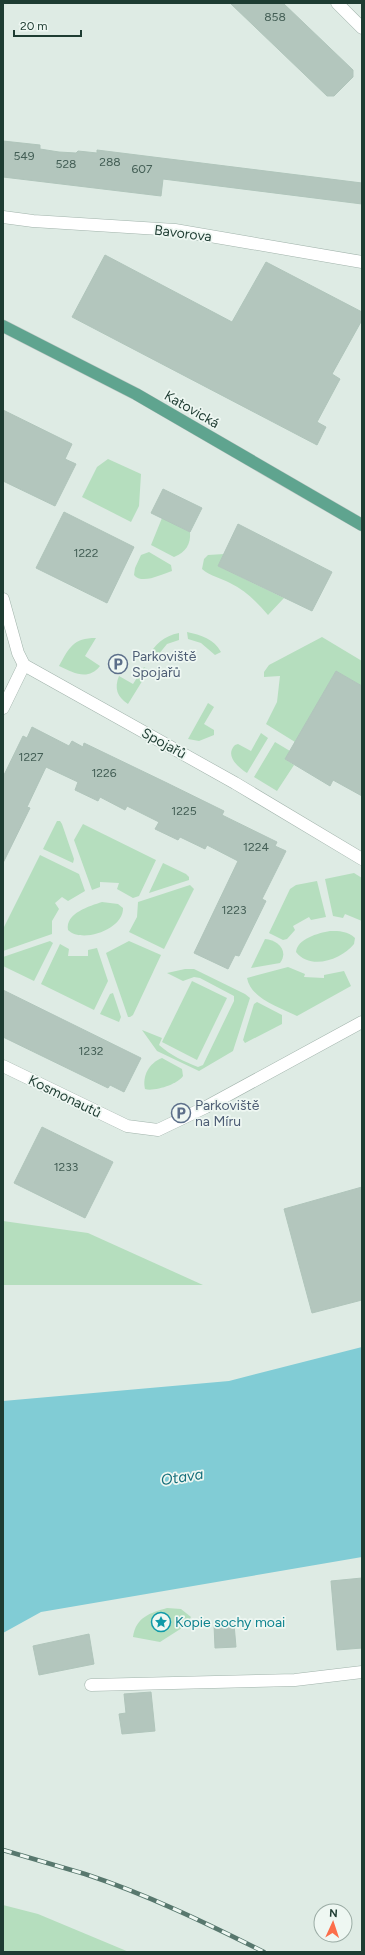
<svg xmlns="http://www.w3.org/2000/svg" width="365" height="1955" viewBox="0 0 365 1955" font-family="Figtree,sans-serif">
  <rect width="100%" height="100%" fill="#deebe4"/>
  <g fill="#b5debe">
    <polygon points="108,459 141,474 139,506 131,522 82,497 97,467"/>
    <path d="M162,518l28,14c1,12 -4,20 -16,25l-23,-12z"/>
    <path d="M149,552l22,13 1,6c-10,3 -30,14 -38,4l1,-7 6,-13z"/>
    <path d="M224,554l-6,12 66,32 -16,17c-11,-13 -22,-24 -38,-32 -9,-5 -20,-7 -28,-14l2,-10 4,-4z"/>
    <path d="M187,632c14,3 27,7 34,20l-6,3 -14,-12 -13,-4z"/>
    <path d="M179,633v7l-12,4 -13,16 -6,-3c7,-13 16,-21 31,-24z"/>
    <polygon points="322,637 362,661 362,686 336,671 295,742 266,724 277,702 280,676 264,677 264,672 269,665"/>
    <path d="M96,638l-11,18 15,10c-12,15 -26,7 -41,0 10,-18 14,-28 37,-28z"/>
    <path d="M144,667l5,3 -21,34c-11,-7 -14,-16 -9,-28l14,8z"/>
    <polygon points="208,703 214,707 204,724 214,730 214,735 199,741 188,739"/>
    <path d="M261,733l7,5 -21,35c-8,-5 -23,-17 -12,-28l3,-1 13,7z"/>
    <polygon points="275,742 290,751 285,759 294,765 277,791 254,777"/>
    <polygon points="57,821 60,821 62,824 74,859 73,863 43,849"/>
    <polygon points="83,824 156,860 139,896 133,898 117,889 119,883 100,882 100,887 92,890 74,840"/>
    <polygon points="40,855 79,874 85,891 68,901 62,897 55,903 59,909 52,921 52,934 3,951 3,929"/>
    <polygon points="163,863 186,874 189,877 189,880 149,893"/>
    <polygon points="354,873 362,878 362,921 345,914 343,918 333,916 325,879"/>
    <polygon points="317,881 326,917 311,920 309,917 293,926 295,930 287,939 283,940 269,933 290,889 296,885"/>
    <polygon points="190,885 194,889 164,949 129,932 137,917 138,902"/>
    <path d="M102,902l16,2 5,4c1,21 -41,36 -55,22 -3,-17 22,-24 34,-28z"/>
    <path d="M330,931c9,0 18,0 25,7l-1,6c-12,15 -43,27 -58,8 1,-13 22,-19 34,-21z"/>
    <path d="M265,939c13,1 24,12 15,24l-29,5z"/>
    <polygon points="50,941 53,943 34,981 3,966 3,957"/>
    <polygon points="129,941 161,955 133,1015 130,1017 128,1017 106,953"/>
    <polygon points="60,944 69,949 68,956 88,956 88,950 97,948 108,981 94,1010 41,984"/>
    <path d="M288,967l17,7 -1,3 20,1v-3l20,-4 7,15 -54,30c-18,-9 -46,-17 -50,-38z"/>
    <path d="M185,969h9l51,25 5,4 -17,53 -34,20 -42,-20 -15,-21 20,8 -3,7c11,10 26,17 39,22l5,-2 31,-64v-5l-34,-18 -6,-1 -11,4 -16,-8z"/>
    <polygon points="192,981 227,998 197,1060 162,1042"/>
    <polygon points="113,993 121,1017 119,1022 100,1014 110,994"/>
    <polygon points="257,1002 282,1015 282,1024 245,1043 243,1040 254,1004"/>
    <path d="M162,1058l20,11 1,7c-5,8 -29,16 -38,13 -3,-13 4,-26 17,-31z"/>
    <polygon points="3,1221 88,1233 203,1285 3,1285"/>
    <path d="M167,1608l14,1 10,8 -6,9 -25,16 -27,-5c3,-20 17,-24 34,-29z"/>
    <polygon points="3,1905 38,1914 129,1952 3,1952"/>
  </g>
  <polygon fill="#81ccd5" points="362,1347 362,1557 41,1612 3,1633 3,1401 229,1381"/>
  <g fill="#b3c6bd" stroke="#b0c5bb">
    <polygon points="230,3 283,3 353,70 353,77 334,96 327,96"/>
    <polygon points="3,141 40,145 40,149 59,152 76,153 78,151 97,153 97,150 362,183 362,204 163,179 161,196 3,177"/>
    <polygon points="105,255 232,322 266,262 362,312 362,320 332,374 340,379 317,422 326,427 317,445 72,317"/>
    <polygon points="3,410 72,444 65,459 76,464 55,506 3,481"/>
    <polygon points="163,489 202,508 190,532 151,513"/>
    <polygon points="64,512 134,547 107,603 36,568"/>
    <polygon points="238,524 332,572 312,611 218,566"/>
    <polygon points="336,671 362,686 362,796 333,780 330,786 285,759"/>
    <polygon points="32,727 69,746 72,741 83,747 84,743 165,782 224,811 222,815 277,842 275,846 286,851 262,899 266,901 239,956 235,955 228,969 194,953 238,861 207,845 205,849 180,837 178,840 155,829 159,822 127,806 125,810 100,797 98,801 75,790 78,782 46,767 27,807 30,808 3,863 3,777 23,736 27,738"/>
    <polygon points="3,990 141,1058 124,1092 110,1085 108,1088 3,1037"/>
    <polygon points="42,1127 113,1162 85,1218 14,1183"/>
    <polygon points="362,1187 362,1300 312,1313 284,1209"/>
    <polygon points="362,1578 362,1648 337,1650 331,1581"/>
    <polygon points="234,1624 236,1647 215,1648 214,1625"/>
    <polygon points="89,1634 94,1664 39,1675 33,1646"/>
    <polygon points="151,1692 155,1731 122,1734 119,1714 126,1713 124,1694"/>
  </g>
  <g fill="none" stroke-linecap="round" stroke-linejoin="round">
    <g stroke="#a1b3ab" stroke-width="13">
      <g id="minor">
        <polyline points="337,3 362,28"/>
        <polyline points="3,217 33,221 175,230 362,262"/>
        <polyline points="3,599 18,653 24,665 235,783 362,859"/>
        <polyline points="3,708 24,665"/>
        <polyline points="3,1066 127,1126 158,1130 206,1107 362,1022"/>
        <polyline points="91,1685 295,1680 362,1672"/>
      </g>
    </g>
    <g stroke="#c0c8c6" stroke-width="13">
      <polyline id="major" points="3,326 136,394 362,525"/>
    </g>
    <use href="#minor" stroke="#fff" stroke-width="12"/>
    <use href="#major" stroke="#5fa48f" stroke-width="12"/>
    <g stroke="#58786e" stroke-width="4.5">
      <path id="rail" d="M3,1850c27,8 55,16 82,24 61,20 121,49 179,78"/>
    </g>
    <use href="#rail" stroke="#eef7f2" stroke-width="3" stroke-dasharray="9" stroke-linecap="butt"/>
  </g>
  <defs>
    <g id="parking-ring" transform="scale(1)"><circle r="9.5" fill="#eef7f2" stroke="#5c6f8a" stroke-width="1.5"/><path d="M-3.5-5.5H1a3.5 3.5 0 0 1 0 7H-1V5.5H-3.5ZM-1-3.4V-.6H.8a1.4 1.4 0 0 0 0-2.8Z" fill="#5c6f8a"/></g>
    <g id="sight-ring" transform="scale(1)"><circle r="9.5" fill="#eef7f2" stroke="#0f9aa8" stroke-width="1.5"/><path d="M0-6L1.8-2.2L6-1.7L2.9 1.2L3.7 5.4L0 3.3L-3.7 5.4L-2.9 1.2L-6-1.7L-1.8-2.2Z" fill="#0f9aa8"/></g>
  </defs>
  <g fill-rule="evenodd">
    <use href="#parking-ring" x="118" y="664"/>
    <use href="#parking-ring" x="181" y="1113"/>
    <use href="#sight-ring" x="161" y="1622"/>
  </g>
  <g text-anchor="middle" stroke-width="3.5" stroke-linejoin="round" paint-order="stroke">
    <g font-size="12" fill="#435e55">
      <text x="275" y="21">858</text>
      <text x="24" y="160">549</text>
      <text x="110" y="166">288</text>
      <text x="66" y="168">528</text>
      <text x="142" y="173">607</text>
      <text x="86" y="557">1222</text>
      <text x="31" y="761">1227</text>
      <text x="104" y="777">1226</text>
      <text x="184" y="815">1225</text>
      <text x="256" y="851">1224</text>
      <text x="234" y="914">1223</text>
      <text x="91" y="1055">1232</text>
      <text x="66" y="1171">1233</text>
    </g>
    <g font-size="14" fill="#1e3c32" stroke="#eef7f2">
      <text transform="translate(183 233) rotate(7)" y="5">Bavorova</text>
      <text transform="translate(192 409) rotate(30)" y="5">Katovická</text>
      <text transform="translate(164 743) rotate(29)" y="5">Spojařů</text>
      <text transform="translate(65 1096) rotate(26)" y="5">Kosmonautů</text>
    </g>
    <g font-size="14" fill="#4e5e75" stroke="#eef7f2" text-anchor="start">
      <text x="132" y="661">Parkoviště<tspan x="132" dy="16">Spojařů</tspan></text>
      <text x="195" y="1110">Parkoviště<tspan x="195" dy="16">na Míru</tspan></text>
    </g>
    <g font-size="14" fill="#0d838f" stroke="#eef7f2" text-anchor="start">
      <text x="175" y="1627">Kopie sochy moai</text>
    </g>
    <g font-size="15" font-style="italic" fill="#156f7b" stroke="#eef7f2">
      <text transform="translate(182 1477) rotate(-9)" y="5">Otava</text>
    </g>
  </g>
  <rect width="365" height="1955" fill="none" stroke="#1e3c32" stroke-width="8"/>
  <g transform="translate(333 1923) rotate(3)"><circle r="19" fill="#eef7f2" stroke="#9baca5"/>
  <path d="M0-3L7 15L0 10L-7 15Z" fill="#fc6e4a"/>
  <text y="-6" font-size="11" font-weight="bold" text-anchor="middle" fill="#1e3c32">N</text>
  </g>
  <path d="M14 30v6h67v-6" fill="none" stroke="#1e3c32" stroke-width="2"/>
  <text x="20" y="30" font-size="12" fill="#1e3c32" stroke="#eef7f2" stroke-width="3" paint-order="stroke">20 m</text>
</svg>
